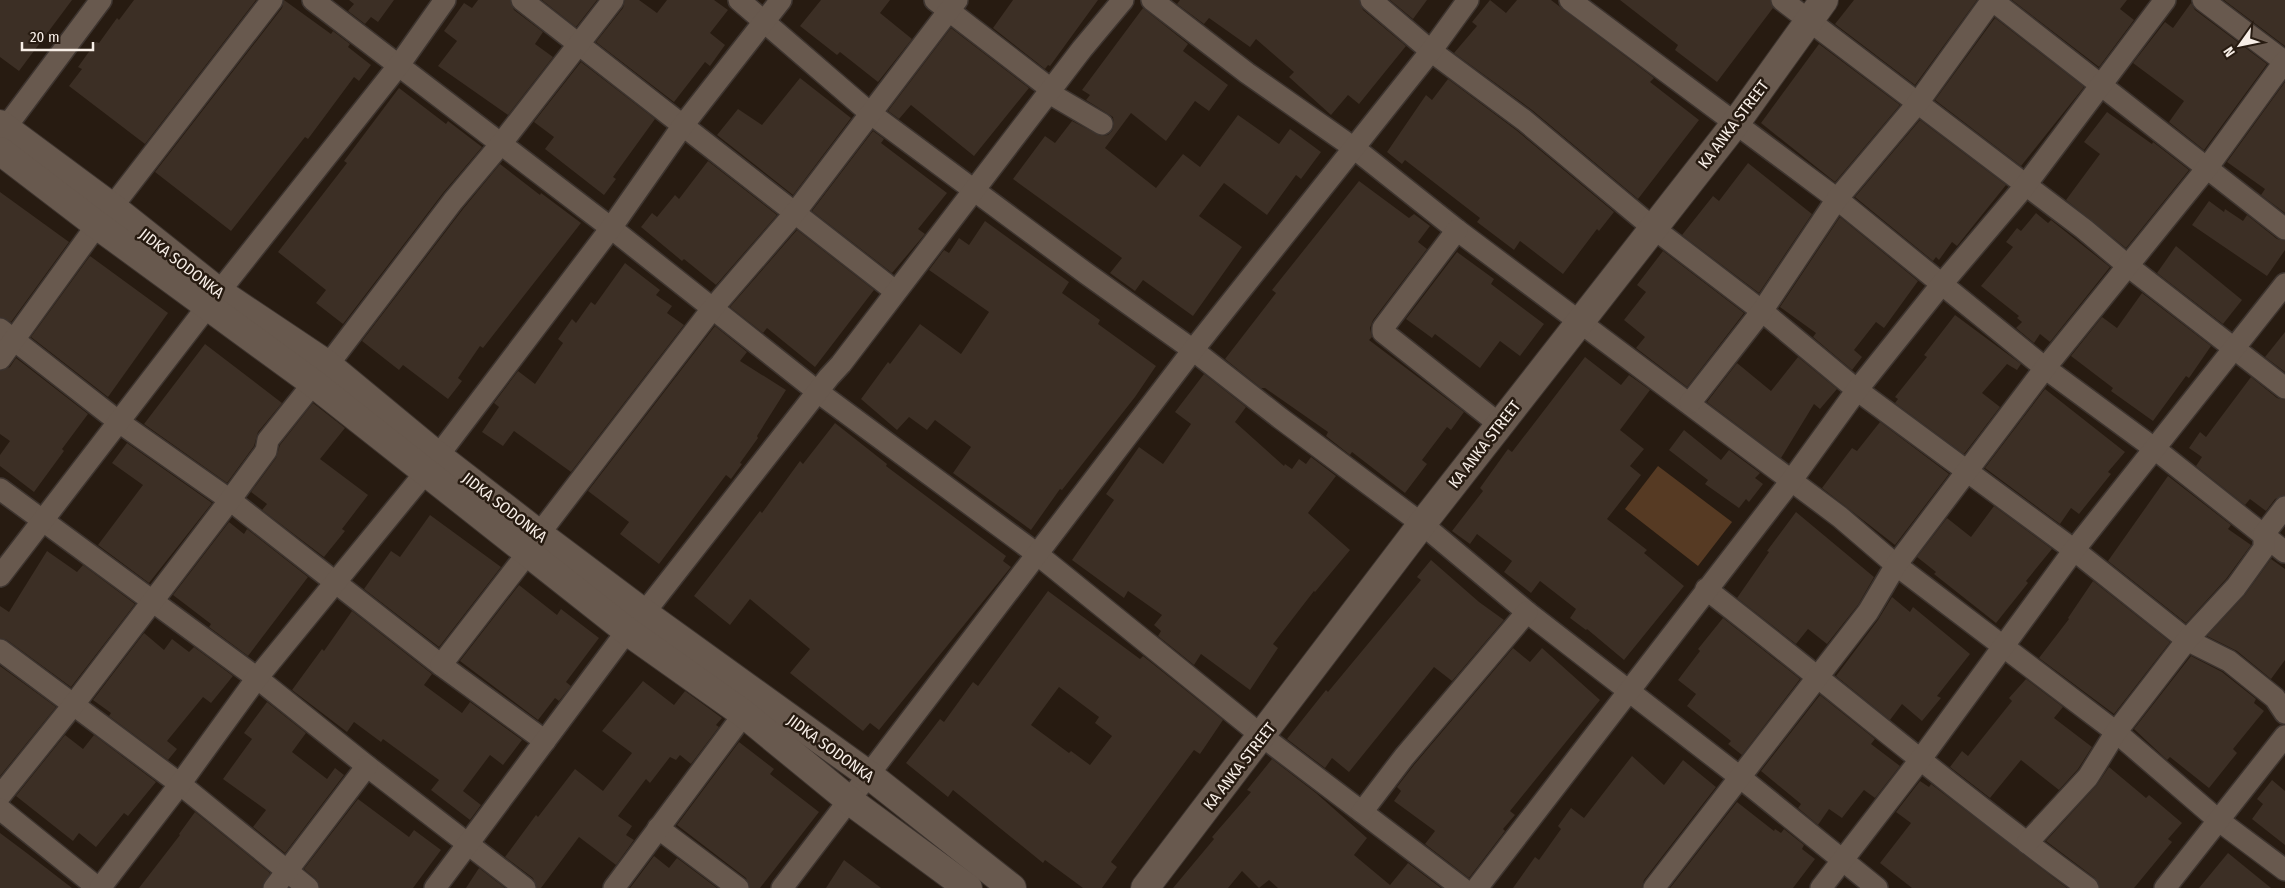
<svg xmlns="http://www.w3.org/2000/svg" width="2285" height="888" viewBox="0 0 2285 888" font-family="'Fira Sans Condensed',sans-serif">
  <rect width="100%" height="100%" fill="#271b11"/>
  <polygon fill="#563a23" points="1658,466 1732,522 1698,566 1625,509"/>
  <g fill="#3c2f25" fill-rule="evenodd">
    <polygon points="0,0 72,0 19,71 0,57"/>
    <polygon points="134,0 256,0 145,144 69,86 82,69 78,67 96,42 99,43 117,18 119,20"/>
    <polygon points="284,0 331,34 333,31 350,44 348,47 371,65 359,81 354,77 308,139 305,137 231,231 155,172 282,8"/>
    <polygon points="349,0 394,0 378,22 371,17 365,24 348,11 354,4"/>
    <polygon points="478,0 510,0 514,10 543,32 535,44 553,57 508,115 438,66 457,41 444,31 464,3 472,8"/>
    <polygon points="542,0 597,0 576,27"/>
    <polygon points="625,0 639,0 657,13 667,0 714,0 728,10 710,33 725,45 710,66 705,62 674,102 596,42 623,8"/>
    <polygon points="821,0 890,0 880,13 912,39 878,82 840,52 837,55 800,26"/>
    <polygon points="1013,0 1098,0 1050,66 1048,65 1045,69 993,28"/>
    <polygon points="1180,0 1359,0 1363,10 1406,46 1359,104 1348,95 1331,115 1289,77 1294,72 1256,39 1250,47 1209,18 1204,24 1177,4"/>
    <polygon points="1390,0 1427,0 1413,19"/>
    <polygon points="1490,0 1506,13 1517,0 1551,0 1654,78 1650,82 1699,120 1638,199 1532,110 1454,53 1477,26 1472,22"/>
    <polygon points="1620,0 1770,0 1773,8 1717,82 1675,50 1678,45"/>
    <polygon points="1854,0 1977,0 1915,85 1835,24"/>
    <polygon points="2012,0 2127,0 2120,9 2134,20 2099,67"/>
    <polygon points="2224,0 2285,0 2285,46"/>
    <polygon points="2191,3 2195,10 2267,64 2204,150 2169,122 2184,101 2133,63 2165,22 2173,28"/>
    <polygon points="1143,8 1188,44 1183,51 1228,85 1209,111 1195,101 1166,141 1131,113 1105,148 1156,188 1183,154 1200,167 1238,115 1279,144 1290,129 1321,152 1301,179 1296,175 1267,215 1224,183 1199,216 1242,247 1193,316 1143,280 1135,291 1110,273 1122,258 1013,179 1045,136 1055,143 1072,121 1101,136 1108,135 1112,131 1114,125 1113,117 1086,100 1090,95 1082,90"/>
    <polygon points="1995,18 2084,87 2021,166 1935,100"/>
    <polygon points="951,28 1029,88 974,156 911,105 899,119 888,111"/>
    <polygon points="1819,44 1900,105 1835,182 1761,123"/>
    <polygon points="581,62 655,119 613,177 616,179 604,195 545,149 554,137 534,122"/>
    <polygon points="800,78 851,118 793,195 717,135 738,109 762,125"/>
    <polygon points="1448,79 1516,130 1614,212 1599,231 1597,229 1563,274 1520,241 1514,250 1477,222 1480,218 1405,160 1402,164 1387,152 1426,95 1432,100"/>
    <polygon points="2285,82 2285,213 2261,195 2265,189 2227,162"/>
    <polygon points="399,88 446,124 448,121 482,147 443,193 343,324 316,303 326,290 278,252 347,163 344,161"/>
    <polygon points="2107,112 2152,144 2153,142 2189,170 2126,248 2066,200 2100,154 2084,142"/>
    <polygon points="1920,120 2006,185 1957,246 1952,242 1939,260 1936,257 1933,261 1855,197"/>
    <polygon points="873,131 884,139 881,143 947,193 918,229 925,234 892,273 812,211"/>
    <polygon points="708,161 777,215 716,285 684,259 682,261 641,227 652,213 657,217 675,195 679,199"/>
    <polygon points="1748,163 1812,214 1759,293 1682,235 1713,196 1719,201"/>
    <polygon points="500,164 540,195 541,193 581,223 483,348 480,346 458,378 462,381 448,399 403,365 399,370 362,341 463,209"/>
    <polygon points="1359,181 1409,218 1414,214 1430,226 1418,242 1427,249 1373,320 1370,328 1372,337 1369,340 1464,412 1451,430 1447,427 1422,460 1427,464 1405,493 1352,452 1350,455 1326,436 1328,432 1265,388 1261,388 1225,359 1276,293 1272,290"/>
    <polygon points="0,192 69,242 11,322 0,317"/>
    <polygon points="2209,201 2224,212 2225,209 2243,221 2247,215 2277,239 2285,241 2285,250 2267,276 2192,225"/>
    <polygon points="2036,213 2048,223 2051,220 2110,267 2050,342 2040,334 2034,343 2016,328 2022,322 2017,318 2019,316 1981,286 2013,247 2006,242 2017,228 2021,231"/>
    <polygon points="1840,217 1918,281 1884,328 1876,322 1854,350 1862,357 1852,370 1813,337 1816,333 1780,307"/>
    <polygon points="985,221 1069,282 1062,293 1100,320 1098,324 1156,366 1135,397 1062,490 1060,489 1031,530 953,473 971,447 935,420 927,430 909,417 897,430 861,399 888,362 890,364 920,324 961,354 989,312 929,270 944,250 949,253 959,238 969,245"/>
    <polygon points="797,230 874,290 815,367 767,328 763,333 730,307"/>
    <polygon points="2176,246 2242,300 2223,324 2157,273"/>
    <polygon points="1663,251 1744,313 1687,387 1636,348 1645,337 1624,320 1646,292 1637,285"/>
    <polygon points="1457,252 1494,279 1491,284 1544,324 1520,356 1500,341 1480,368 1435,334 1432,338 1406,319"/>
    <polygon points="90,256 168,313 108,397 31,337"/>
    <polygon points="625,263 660,290 656,295 672,306 667,313 684,325 571,472 514,431 503,446 482,432 499,407 494,403 518,371 535,384 563,343 558,339 572,319 576,323 591,302 595,305"/>
    <polygon points="2142,293 2211,346 2189,378 2186,376 2153,421 2111,391 2113,388 2071,356 2102,317 2117,328"/>
    <polygon points="1955,315 2021,364 2017,370 2007,364 1982,393 2000,407 1964,454 1895,403 1898,399 1895,397 1927,357 1924,355"/>
    <polygon points="715,326 747,352 740,361 786,390 757,436 758,438 740,463 742,464 731,479 726,475 659,564 620,534 629,522 588,491"/>
    <polygon points="2285,332 2285,372 2265,357"/>
    <polygon points="205,344 282,403 258,432 254,446 227,483 144,424"/>
    <polygon points="1585,357 1621,385 1629,375 1650,390 1620,430 1644,449 1630,466 1641,475 1607,519 1647,550 1644,553 1684,586 1624,660 1587,629 1586,630 1570,618 1576,609 1540,581 1531,593 1504,572 1512,561 1477,534 1470,544 1452,531 1483,491 1480,488 1508,449 1512,452"/>
    <polygon points="1798,357 1837,389 1820,409 1814,404 1781,458 1707,402 1737,363 1771,391"/>
    <polygon points="16,358 88,414 62,449 64,451 34,492 0,466 0,455 10,441 0,434 0,371 10,367"/>
    <polygon points="1204,374 1246,407 1235,422 1284,466 1285,464 1292,469 1299,459 1306,464 1311,457 1336,476 1308,513 1350,550 1315,592 1314,591 1273,644 1278,648 1250,690 1201,654 1194,665 1158,636 1161,631 1154,625 1162,615 1128,591 1124,598 1072,560 1114,500 1106,494 1139,447 1163,464 1191,424 1175,412"/>
    <polygon points="2251,377 2277,398 2285,400 2285,495 2275,499 2266,511 2250,499 2245,505 2196,466 2202,457 2189,448 2200,432 2206,437"/>
    <polygon points="2045,389 2125,452 2108,472 2111,474 2079,514 2071,508 2060,524 1985,468"/>
    <polygon points="313,403 345,428 320,459 368,495 342,529 345,531 324,557 262,510 267,504 251,492 276,458 280,445"/>
    <polygon points="1880,422 1949,474 1895,545 1822,488 1852,448 1857,451"/>
    <polygon points="835,423 887,464 886,466 1006,556 1003,561 1011,567 879,730 870,723 863,731 790,673 810,649 750,599 730,625 694,596 760,511 762,513 800,461 803,464"/>
    <polygon points="1684,430 1721,460 1729,450 1760,473 1755,478 1763,484 1749,502 1746,499 1739,508 1705,484 1708,480 1669,450"/>
    <polygon points="127,443 212,503 149,583 98,545 143,485 112,463"/>
    <polygon points="2168,476 2231,525 2228,529 2251,545 2226,579 2186,623 2108,561"/>
    <polygon points="1994,506 2052,549 2026,581 2028,583 1996,623 1934,574 1936,572 1917,557 1947,518 1971,537"/>
    <polygon points="1796,512 1874,577 1858,605 1827,644 1808,629 1796,644 1737,598 1769,552 1767,551"/>
    <polygon points="430,515 501,567 439,647 364,589 391,551 400,557"/>
    <polygon points="229,522 244,534 247,529 308,577 248,656 209,627 211,624 173,595"/>
    <polygon points="47,551 77,572 83,565 135,604 71,687 7,640 0,638 0,606 9,612"/>
    <polygon points="2271,559 2285,569 2285,660 2271,679 2237,651 2207,636 2245,595"/>
    <polygon points="1431,560 1479,602 1504,620 1452,681 1434,667 1349,772 1332,758 1325,768 1287,739 1326,690 1328,692 1421,580 1417,577"/>
    <polygon points="2093,581 2170,642 2114,714 2039,658 2069,619 2068,618"/>
    <polygon points="519,585 557,615 561,609 599,638 566,682 571,686 559,701 555,698 538,720 460,661"/>
    <path d="M1048,591l92,68 3,-3 80,64 -23,34 -6,-4 -83,112 6,5 -15,21h-19l-38,-28 -2,3 -90,-73 -5,7 -42,-34 34,-44 4,3 29,-40 5,4zM1059,687l40,30 -4,6 17,13 -22,29 -19,-14 -2,2 -38,-28z"/>
    <polygon points="1892,597 1910,612 1913,607 1970,654 1937,696 1941,698 1922,721 1902,704 1890,720 1836,676 1878,620"/>
    <polygon points="352,611 432,674 424,685 462,713 470,702 522,740 503,765 490,755 463,791 481,805 470,820 431,790 439,780 383,739 381,742 354,722 347,732 292,690 322,649 324,651"/>
    <polygon points="1723,618 1800,679 1742,755 1728,744 1731,741 1687,706 1696,694 1678,680 1700,651 1698,649"/>
    <polygon points="144,633 164,650 172,639 189,652 194,647 233,676 211,703 203,697 167,741 177,749 168,760 109,716 111,713 93,700"/>
    <polygon points="1513,648 1530,662 1542,648 1600,700 1510,811 1515,815 1503,829 1505,831 1469,878 1425,844 1435,831 1394,801 1401,791 1397,787 1414,765"/>
    <polygon points="2191,656 2222,672 2256,699 2254,703 2264,711 2233,749 2237,753 2209,788 2170,757 2167,760 2134,729"/>
    <polygon points="0,666 56,707 0,776"/>
    <polygon points="2026,679 2063,707 2054,718 2092,747 2078,769 2059,790 2021,760 1990,798 1950,767 1962,751 1968,756 2012,701 2009,698"/>
    <polygon points="643,681 674,705 685,691 722,718 716,725 719,727 691,764 680,755 676,760 670,757 650,783 646,779 618,816 632,826 626,835 634,840 616,865 579,837 541,888 537,888 533,878 505,857 536,815 538,817 575,769 603,791 632,753 602,731"/>
    <polygon points="1820,695 1875,739 1871,744 1900,766 1875,798 1864,790 1842,818 1829,809 1818,825 1798,808 1801,804 1761,771"/>
    <polygon points="267,702 306,733 292,752 327,779 335,768 344,775 285,853 253,827 266,810 223,779 252,739 244,733"/>
    <polygon points="65,735 83,749 94,735 156,782 128,816 124,813 96,847 79,833 73,841 16,796"/>
    <polygon points="739,742 774,769 770,774 819,812 760,888 750,888 746,878 677,825"/>
    <polygon points="1632,756 1664,785 1683,760 1716,787 1644,880 1642,888 1513,888 1535,857 1539,860 1561,829 1558,826 1571,808 1584,818"/>
    <polygon points="1272,759 1316,793 1367,838 1354,855 1390,885 1408,863 1441,888 1278,888 1269,880 1259,888 1242,871 1228,888 1173,888 1214,839 1212,837 1251,792 1247,790"/>
    <polygon points="2109,767 2146,798 2149,795 2182,823 2168,839 2172,842 2134,888 2100,888 2095,878 2046,841 2097,785"/>
    <polygon points="2272,780 2285,791 2285,845 2252,819 2263,804 2257,799"/>
    <polygon points="1920,781 1929,787 1931,784 2067,888 1912,888 1880,863 1911,823 1896,812"/>
    <polygon points="358,799 409,837 414,830 441,850 413,888 320,888 316,879 304,869"/>
    <polygon points="1737,802 1774,831 1775,829 1781,833 1784,829 1804,845 1802,849 1815,859 1793,888 1670,888"/>
    <polygon points="195,812 270,873 262,888 139,888 180,835 179,834"/>
    <polygon points="0,833 28,854 72,888 0,888"/>
    <polygon points="2228,853 2271,888 2199,888"/>
    <polygon points="654,856 669,868 677,858 717,888 630,888"/>
    <polygon points="844,860 881,888 826,888"/>
    <polygon points="479,868 505,888 466,888"/>
  </g>
  <g fill="none" stroke-linecap="round" stroke-linejoin="round">
    <g stroke="#3d342f" stroke-width="24">
      <g id="minor">
        <polyline points="313,0 611,228 818,392 1037,554 1262,736 1462,888"/>
        <polyline points="522,0 895,291"/>
        <polyline points="739,0 870,113 1087,274 1193,350 1280,418 1422,524 1527,612 1741,778 1877,888"/>
        <polyline points="935,0 1052,90 1056,97 1102,124"/>
        <polyline points="1152,0 1247,73 1354,148 1457,230 1840,517 1896,565 2116,732 2218,820 2285,870"/>
        <polyline points="1371,0 1431,51 1524,120 1652,227 1762,311 1857,390 2074,550 2187,640 2229,661 2275,698 2285,713"/>
        <polyline points="1570,0 1837,199 2045,368 2155,449 2285,552"/>
        <polyline points="1782,0 2084,229 2128,266 2285,388"/>
        <polyline points="2203,0 2285,62"/>
        <polyline points="0,135 101,0"/>
        <polyline points="112,207 272,0"/>
        <polyline points="1457,230 1383,328 1383,332 1499,424"/>
        <polyline points="0,329 119,422 230,500 441,665 545,741"/>
        <polyline points="0,359 97,225"/>
        <polyline points="1690,403 1762,311 1837,199 1917,104 1992,0 2285,229"/>
        <polyline points="0,489 257,678 367,766 525,888"/>
        <polyline points="539,534 712,309 794,214 957,0"/>
        <polyline points="0,576 207,307 399,65 445,0"/>
        <path d="M1706,589c128,99 251,204 382,299"/>
        <polyline points="0,650 180,784 308,888"/>
        <polyline points="441,665 527,554"/>
        <polyline points="0,796 74,704 230,500 266,451 268,440 328,365 453,201 500,145 613,0"/>
        <polyline points="0,809 98,888"/>
        <polyline points="1362,812 1404,757 1527,612"/>
        <polyline points="658,828 738,888"/>
        <polyline points="2027,843 2088,777 2116,732 2187,640 2236,587 2264,548 2264,534 2285,507"/>
        <polyline points="100,888 180,784 257,678 425,473 611,228 684,124 781,0"/>
        <polyline points="274,888 367,766"/>
        <polyline points="435,888 627,631 644,613 829,377 841,364 1082,49 1123,0"/>
        <polyline points="614,888 744,714"/>
        <polyline points="782,888 1193,350 1431,51 1468,0"/>
        <polyline points="1477,888 1791,481 1857,390 1941,285 2025,186 2165,0"/>
        <polyline points="1654,888 1868,612 1896,565 2045,368 2207,168 2285,61"/>
        <polyline points="1821,888 1920,760 2074,550 2285,284"/>
        <polyline points="2165,888 2285,736"/>
      </g>
    </g>
    <g stroke="#3d342f" stroke-width="30">
      <polyline id="tertiary" points="1145,888 1422,524 1735,124 1824,0"/>
    </g>
    <g stroke="#3d342f" stroke-width="30">
      <g id="secondary">
        <polyline points="0,124 112,207 219,292 328,365 438,456 539,534 644,613 869,775 1012,888"/>
        <polyline points="0,151 97,225 313,383 627,631 744,714 850,801 968,888"/>
      </g>
    </g>
    <use href="#minor" stroke="#68594e" stroke-width="21"/>
    <use href="#tertiary" stroke="#68594e" stroke-width="28"/>
    <use href="#secondary" stroke="#68594e" stroke-width="28"/>
  </g>
  <g text-anchor="middle" stroke-width="5" stroke-linejoin="round" paint-order="stroke">
    <g font-size="16" fill="#f7eee7" stroke="#271b11">
      <text transform="translate(1733 124) rotate(-53)" y="6">KA ANKA STREET</text>
      <text transform="translate(182 263) rotate(38)" y="6">JIDKA SODONKA</text>
      <text transform="translate(1484 444) rotate(-52)" y="6">KA ANKA STREET</text>
      <text transform="translate(505 507) rotate(38)" y="6">JIDKA SODONKA</text>
      <text transform="translate(831 748) rotate(36)" y="6">JIDKA SODONKA</text>
      <text transform="translate(1239 766) rotate(-52)" y="6">KA ANKA STREET</text>
    </g>
  </g>
  <g transform="translate(2240 45) rotate(237)" stroke="#271b11" stroke-width="4" paint-order="stroke">
  <path d="M0-4L9 19L0 12L-9 19Z" fill="#f7eee7"/>
  <text y="-8" font-size="14" font-weight="bold" text-anchor="middle" fill="#f7eee7">N</text>
  </g>
  <path d="M22 42v8h71v-8" fill="none" stroke="#f7eee7" stroke-width="2.5"/>
  <text x="30" y="42" font-size="15" fill="#f7eee7" stroke="#271b11" stroke-width="4" paint-order="stroke">20 m</text>
</svg>
